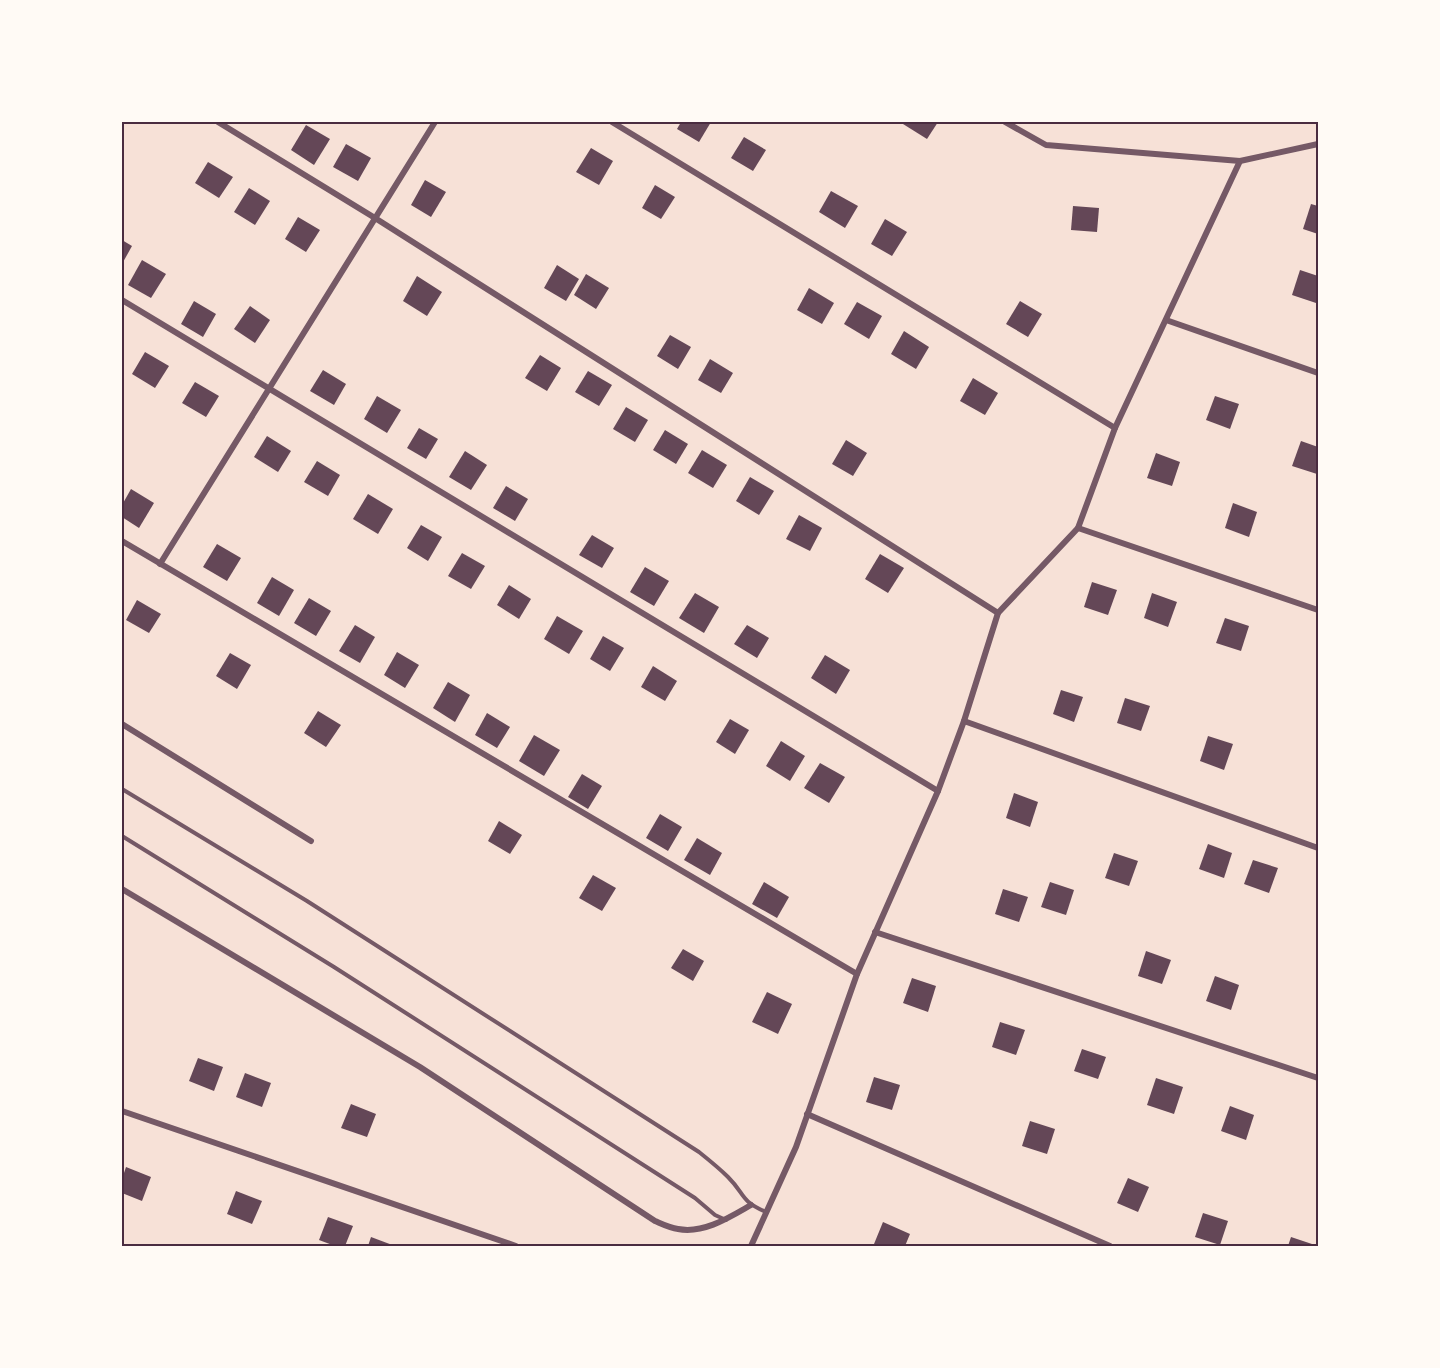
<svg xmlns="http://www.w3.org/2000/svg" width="1440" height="1368" viewBox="0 0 1440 1368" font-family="Arial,sans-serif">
  <rect width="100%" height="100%" fill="#f7e1d7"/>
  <g fill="#644757">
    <polygon points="681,122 711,122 699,142 677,129"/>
    <polygon points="905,122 938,122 927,139 903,124"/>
    <polygon points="306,125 330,139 314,165 291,150"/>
    <polygon points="744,137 766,150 753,171 731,158"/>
    <polygon points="346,144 371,158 358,181 333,167"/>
    <polygon points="591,148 613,161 599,185 576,172"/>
    <polygon points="208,162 233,177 219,198 195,183"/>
    <polygon points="425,180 446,192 431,217 411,205"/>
    <polygon points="655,185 675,197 661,219 642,208"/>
    <polygon points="249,188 270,201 255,225 234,212"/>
    <polygon points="831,191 858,206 845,228 819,212"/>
    <polygon points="1311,204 1318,206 1318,234 1303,229"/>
    <polygon points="1073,206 1099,208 1097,232 1071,230"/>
    <polygon points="298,217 320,230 306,252 285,239"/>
    <polygon points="885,219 907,232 892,256 871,244"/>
    <polygon points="122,240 132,246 122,264"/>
    <polygon points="142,260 166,274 151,298 128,285"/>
    <polygon points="557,265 579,279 566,301 544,288"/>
    <polygon points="1300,270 1318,276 1318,297 1316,303 1292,295"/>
    <polygon points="586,274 609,288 596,309 574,295"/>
    <polygon points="417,276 442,292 427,316 403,301"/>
    <polygon points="809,288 834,303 822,324 797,310"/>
    <polygon points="194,301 216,314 203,337 181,324"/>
    <polygon points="1020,301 1042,314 1028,337 1006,324"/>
    <polygon points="857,302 882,316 869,339 844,324"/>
    <polygon points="250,306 270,320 255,343 234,329"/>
    <polygon points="904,331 929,347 916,369 891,354"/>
    <polygon points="670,335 691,347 678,369 657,356"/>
    <polygon points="145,352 169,366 155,388 132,374"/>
    <polygon points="540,355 561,368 547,391 525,378"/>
    <polygon points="710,359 733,373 721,393 698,380"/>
    <polygon points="323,370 346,384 334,405 310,391"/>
    <polygon points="588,371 612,385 599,406 575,392"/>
    <polygon points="973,378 998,393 985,415 960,401"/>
    <polygon points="195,382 219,396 206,417 182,403"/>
    <polygon points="377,396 401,410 387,433 364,419"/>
    <polygon points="1215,396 1239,404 1230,429 1206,420"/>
    <polygon points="626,407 648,420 635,442 613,429"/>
    <polygon points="419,428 438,439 426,459 407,448"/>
    <polygon points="665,430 688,444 676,464 653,450"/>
    <polygon points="267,436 291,451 278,472 254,457"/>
    <polygon points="846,440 867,453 853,476 832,464"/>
    <polygon points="1301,441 1318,447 1317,474 1292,466"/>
    <polygon points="702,450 727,465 713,488 688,473"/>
    <polygon points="465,451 487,465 471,490 449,477"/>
    <polygon points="1156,453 1180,462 1172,486 1147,478"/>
    <polygon points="317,461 340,475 328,496 304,482"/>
    <polygon points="750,477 774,491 759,515 736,501"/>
    <polygon points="506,486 528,499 515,521 493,508"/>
    <polygon points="131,489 154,503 139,528 122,517 122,505"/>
    <polygon points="368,494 393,509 378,534 353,519"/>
    <polygon points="1233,503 1257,512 1249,537 1225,528"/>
    <polygon points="799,515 822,528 810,551 786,539"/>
    <polygon points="421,525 442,537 428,561 407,548"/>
    <polygon points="592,535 614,548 602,568 579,555"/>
    <polygon points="217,544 241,558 227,581 203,567"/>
    <polygon points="462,553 485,566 471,589 448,576"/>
    <polygon points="880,554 904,568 888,593 865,579"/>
    <polygon points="645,567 669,581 654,606 630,592"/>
    <polygon points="272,577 294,590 279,616 257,603"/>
    <polygon points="1092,582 1117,590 1108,615 1084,607"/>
    <polygon points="509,585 531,599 519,619 497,605"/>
    <polygon points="695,593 719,607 704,633 679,618"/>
    <polygon points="1152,593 1177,602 1168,627 1144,618"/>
    <polygon points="309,598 331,611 316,636 294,623"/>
    <polygon points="137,600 161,614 149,633 126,620"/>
    <polygon points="557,616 583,631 569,654 544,639"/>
    <polygon points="1225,618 1249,626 1241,651 1216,643"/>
    <polygon points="355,625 375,637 360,663 339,651"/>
    <polygon points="747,625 769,638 757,658 734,644"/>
    <polygon points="603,636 624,648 610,671 590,659"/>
    <polygon points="397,652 419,665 405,688 384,675"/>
    <polygon points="230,653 251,665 237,689 216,676"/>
    <polygon points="825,655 850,670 836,694 811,678"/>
    <polygon points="653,666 677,681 665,701 641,687"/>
    <polygon points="448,682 470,695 455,722 433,708"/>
    <polygon points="1061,690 1083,697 1074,722 1053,714"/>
    <polygon points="1125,698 1150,706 1141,731 1117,723"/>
    <polygon points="318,711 341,725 326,747 304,733"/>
    <polygon points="487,713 510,727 497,748 475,735"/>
    <polygon points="730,719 749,730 735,754 716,742"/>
    <polygon points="534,735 560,750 544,776 519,761"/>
    <polygon points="1208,736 1233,744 1224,770 1200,761"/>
    <polygon points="781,741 805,756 790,781 766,766"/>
    <polygon points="820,763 845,777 829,803 804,788"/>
    <polygon points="582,774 602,786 588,809 568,797"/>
    <polygon points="1014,793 1038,802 1030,827 1006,818"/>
    <polygon points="660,814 682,827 668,851 646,838"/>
    <polygon points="499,821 522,835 510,854 488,841"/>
    <polygon points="697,838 722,853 710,875 684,860"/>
    <polygon points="1208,844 1232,853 1224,878 1199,869"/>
    <polygon points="1114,853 1138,861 1129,886 1105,878"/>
    <polygon points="1253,860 1278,868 1269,893 1244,884"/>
    <polygon points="593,875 616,888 602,911 579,898"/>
    <polygon points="764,882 789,897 777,918 752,904"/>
    <polygon points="1050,882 1074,890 1066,915 1041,907"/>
    <polygon points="1003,889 1028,897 1019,922 995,914"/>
    <polygon points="683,949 704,961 693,981 671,968"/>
    <polygon points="1146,951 1171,960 1162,984 1138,976"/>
    <polygon points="1215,976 1239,985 1231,1010 1206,1001"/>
    <polygon points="912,978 936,986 928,1012 903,1003"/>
    <polygon points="767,992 792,1004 778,1034 752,1022"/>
    <polygon points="1000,1022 1025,1030 1016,1055 992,1047"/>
    <polygon points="1082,1049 1106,1057 1098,1079 1074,1071"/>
    <polygon points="198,1058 223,1067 214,1091 189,1081"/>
    <polygon points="245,1073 271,1083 262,1107 236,1097"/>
    <polygon points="874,1077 900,1085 892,1110 866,1102"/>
    <polygon points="1156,1078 1183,1087 1174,1114 1147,1105"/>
    <polygon points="351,1104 376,1114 367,1137 341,1128"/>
    <polygon points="1230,1106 1254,1115 1246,1140 1221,1131"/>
    <polygon points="1030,1121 1055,1129 1047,1154 1022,1146"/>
    <polygon points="126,1167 151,1177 142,1201 122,1193 122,1179"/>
    <polygon points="1128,1178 1149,1187 1138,1212 1117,1203"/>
    <polygon points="236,1191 262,1201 252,1224 227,1214"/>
    <polygon points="1203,1213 1228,1221 1220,1245 1195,1237"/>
    <polygon points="328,1217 353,1226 345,1246 335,1246 319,1240"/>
    <polygon points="883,1222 910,1234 905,1246 880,1246 874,1244"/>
    <polygon points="371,1237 395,1246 368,1246"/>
    <polygon points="1291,1237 1318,1246 1288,1246"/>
  </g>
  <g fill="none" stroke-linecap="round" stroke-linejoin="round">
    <g stroke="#755966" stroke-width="4">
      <path d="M122,789l185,112 392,251c10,8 20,16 29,25 18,18 11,23 38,35"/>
      <polyline points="122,836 334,967 695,1198 715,1215 726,1220"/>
    </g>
    <g stroke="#755966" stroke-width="6">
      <polyline points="218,122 375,218 998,613"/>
      <polyline points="612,122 1115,428"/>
      <polyline points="1005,122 1046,145 1240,161"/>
      <polyline points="122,300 938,791"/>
      <polyline points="1166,320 1318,373"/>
      <polyline points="1078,528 1318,610"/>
      <polyline points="122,541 857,974"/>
      <polyline points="160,564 435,122"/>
      <polyline points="964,721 1318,848"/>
      <polyline points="122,724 311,841"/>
      <path d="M122,889l298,178 235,154c7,3 15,7 23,8 26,5 52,-12 73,-24"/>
      <polyline points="875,932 1318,1078"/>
      <polyline points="122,1111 516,1246"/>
      <polyline points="807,1114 1110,1246"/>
      <polyline points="751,1246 796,1147 857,974 938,791 964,721 998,613 1078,528 1115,428 1240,161 1318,144"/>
    </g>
  </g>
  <rect width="1440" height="1368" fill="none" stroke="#fffaf5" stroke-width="246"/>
  <rect x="123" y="123" width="1194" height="1122" fill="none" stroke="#4a2c40" stroke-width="2"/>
</svg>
